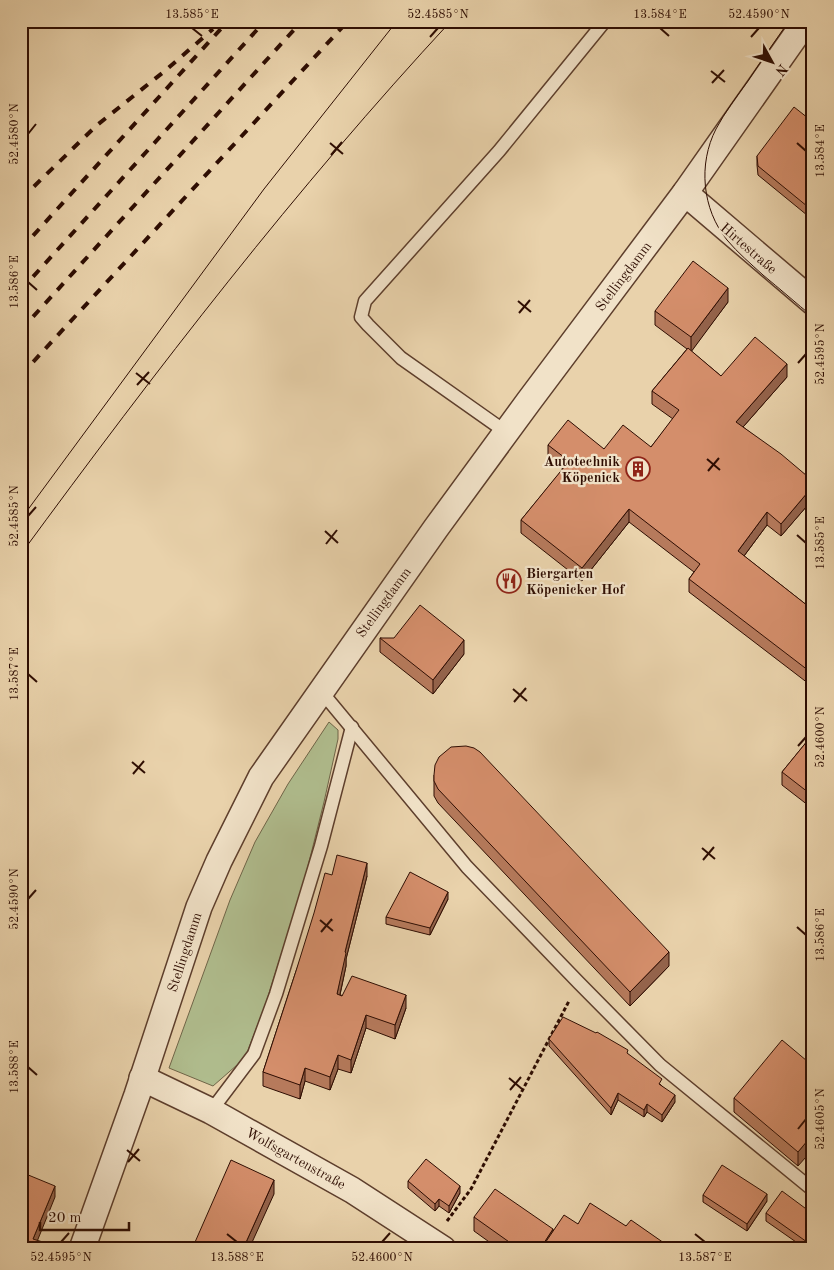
<svg xmlns="http://www.w3.org/2000/svg" width="834" height="1270" viewBox="0 0 834 1270" font-family="'Old Standard TT',serif">
  <rect width="100%" height="100%" fill="#e9d2ab"/>
  <filter id="stains"><feTurbulence type="fractalNoise" baseFrequency=".004" numOctaves="4"/><feColorMatrix values="0 0 0 0 .2 0 0 0 0 .09 0 0 0 0 .02 0 0 0 .5 -.17"/></filter>
  <radialGradient id="worn" r=".72"><stop offset=".6" stop-color="#630" stop-opacity="0"/><stop offset="1" stop-color="#630" stop-opacity=".3"/></radialGradient>
  <polygon fill="#b0bd8e" stroke="#6f6548" points="329,722 338,730 338,739 324,802 305,878 266,1003 245,1058 213,1086 169,1068 230,900 255,842 288,784"/>
  <g fill="none" stroke-linecap="round" stroke-linejoin="round">
    <g stroke="#5d3e2c" stroke-width="15">
      <g id="service">
        <polyline points="506,432 401,358 368,325 361,317 365,301 499,151 605,21"/>
        <polyline points="321,691 467,867 579,983 660,1065 813,1190"/>
        <polyline points="211,1111 254,1054 276,994 321,846 352,727"/>
      </g>
    </g>
    <g stroke="#5d3e2c" stroke-width="28">
      <g id="minor">
        <polyline points="685,193 813,302"/>
        <polyline points="142,1078 211,1111 352,1190 443,1249"/>
        <polyline points="82,1249 137,1095 199,907 219,861 261,777 436,528 529,401 685,193 806,21"/>
      </g>
    </g>
    <polyline stroke="#2e0d02" stroke-width="3" stroke-dasharray="4 2.5" stroke-linecap="butt" points="447,1221 471,1189 569,1001"/>
    <use href="#service" stroke="#f1e2c8" stroke-width="12"/>
    <use href="#minor" stroke="#f1e2c8" stroke-width="25"/>
    <g stroke="#2e0d02" stroke-width="1">
      <path d="M789,21c-14,20 -28,40 -41,60 -11,15 -23,31 -32,48 -18,35 -14,80 11,111 11,13 24,24 36,35 17,14 33,28 50,42"/>
      <polyline points="21,519 264,189 397,21"/>
      <path d="M21,554c135,-184 275,-366 430,-533"/>
    </g>
    <g stroke="#2e0d02" stroke-width="4" stroke-dasharray="9 9" stroke-linecap="butt">
      <polyline points="21,199 96,126 166,70 213,29"/>
      <polyline points="21,249 228,21"/>
      <polyline points="21,290 265,21"/>
      <polyline points="21,330 302,21"/>
      <polyline points="21,375 348,21"/>
    </g>
  </g>
  <g fill="#b67a5c" stroke="#2e0d02">
    <polygon points="813,122 813,220 758,175 757,165 757,156"/>
    <polygon points="728,302 691,351 721,376 787,377 743,427 813,481 813,499 781,536 767,525 744,556 813,610 813,687 689,592 689,579 694,572 629,522 582,581 521,533 521,520 563,469 548,458 548,445 604,449 651,447 673,419 652,404 652,391 687,349 655,325 655,311"/>
    <polygon points="380,638 464,654 433,694 380,652"/>
    <polygon points="813,734 813,809 782,785 782,772"/>
    <polygon points="434,775 669,966 630,1006 438,803 434,796"/>
    <polygon points="332,875 367,876 346,959 346,966 340,995 406,1008 395,1039 366,1028 351,1073 338,1069 330,1090 305,1081 300,1099 263,1086 263,1072 296,971"/>
    <polygon points="448,899 430,935 386,924 386,917"/>
    <polygon points="549,1039 628,1054 662,1086 675,1102 662,1122 647,1112 644,1117 618,1100 611,1115 549,1046"/>
    <polygon points="813,1066 798,1166 734,1112 734,1098"/>
    <polygon points="408,1181 460,1193 449,1213 439,1206 435,1211 408,1188"/>
    <polygon points="703,1195 767,1201 747,1231 703,1202"/>
    <polygon points="766,1213 813,1214 813,1249 806,1249 766,1221"/>
    <polygon points="474,1217 553,1231 578,1224 626,1226 664,1249 499,1249 474,1231"/>
  </g>
  <g fill="#94634b" stroke="#2e0d02">
    <polygon points="728,288 728,302 691,352 691,337"/>
    <polygon points="787,364 787,377 736,435 736,422"/>
    <polygon points="813,486 813,499 781,536 781,524"/>
    <polygon points="629,509 629,522 582,581 582,568"/>
    <polygon points="767,512 767,525 738,564 738,551"/>
    <polygon points="464,640 464,654 433,694 433,680"/>
    <polygon points="367,863 367,876 346,959 346,966 337,1008 337,994 345,952"/>
    <polygon points="448,892 448,899 430,935 430,928"/>
    <polygon points="669,952 669,966 630,1006 630,992"/>
    <polygon points="406,995 406,1008 395,1039 395,1025"/>
    <polygon points="366,1015 366,1028 351,1073 351,1060"/>
    <polygon points="338,1055 338,1069 330,1090 330,1077"/>
    <polygon points="305,1068 305,1081 300,1099 300,1085"/>
    <polygon points="618,1093 618,1100 611,1115 611,1108"/>
    <polygon points="675,1095 675,1102 662,1122 662,1115"/>
    <polygon points="647,1104 647,1112 644,1117 644,1110"/>
    <polygon points="813,1134 813,1149 798,1166 798,1152"/>
    <polygon points="274,1180 274,1194 249,1249 243,1249"/>
    <polygon points="55,1186 55,1197 34,1249 33,1239"/>
    <polygon points="460,1186 460,1193 449,1213 449,1206"/>
    <polygon points="767,1194 767,1201 747,1231 747,1224"/>
    <polygon points="439,1199 439,1206 435,1211 435,1204"/>
    <polygon points="553,1229 553,1243 543,1246 543,1249 540,1249"/>
    <polygon points="664,1243 664,1249 660,1249"/>
  </g>
  <g fill="#d48e6b" stroke="#2e0d02">
    <polygon points="794,107 813,122 813,211 758,166 757,156"/>
    <polygon points="693,261 728,288 691,337 655,311"/>
    <polygon points="755,337 787,364 736,422 781,454 813,481 813,486 781,524 767,512 738,551 813,610 813,674 689,579 700,564 629,509 582,568 521,520 569,461 548,445 568,420 604,449 623,425 651,447 679,410 652,391 688,348 721,376"/>
    <polygon points="420,605 464,640 433,680 380,638 394,638"/>
    <polygon points="813,734 813,796 782,772"/>
    <polygon points="466,746 474,748 480,752 669,952 630,992 438,789 434,781 434,775 435,765 439,757 451,747"/>
    <polygon points="337,855 367,863 345,952 346,953 337,994 342,996 352,976 406,995 395,1025 366,1015 351,1060 338,1055 330,1077 305,1068 300,1085 263,1072 296,971 314,913 325,873 332,875"/>
    <polygon points="410,872 448,892 430,928 386,917"/>
    <polygon points="563,1017 596,1033 597,1032 628,1050 627,1053 662,1079 659,1084 675,1095 662,1115 647,1104 644,1110 618,1093 611,1108 549,1039"/>
    <polygon points="782,1040 813,1066 813,1134 798,1152 734,1098"/>
    <polygon points="426,1159 460,1186 449,1206 439,1199 435,1204 408,1181"/>
    <polygon points="231,1160 274,1180 243,1249 192,1249"/>
    <polygon points="722,1165 767,1194 747,1224 703,1195"/>
    <polygon points="21,1172 55,1186 33,1239 46,1243 44,1249 21,1249"/>
    <polygon points="495,1189 553,1229 540,1249 519,1249 474,1217"/>
    <polygon points="782,1191 813,1214 813,1248 807,1243 807,1242 766,1213"/>
    <polygon points="590,1203 626,1226 631,1220 664,1243 660,1249 547,1249 543,1246 564,1215 578,1224"/>
  </g>
  <path fill="none" stroke="#2e0d02" stroke-width="2" d="M192,28l10,8M660,28l9,8M430,37l8,-9M751,37l8,-9M711,71l14,11M712,83l12,-13M28,134l8,-10M330,143l13,11M797,143l9,8M331,155l11,-13M28,282l9,8M518,301l13,11M519,313l11,-13M798,363l8,-9M136,373l14,11M137,385l12,-13M707,459l13,11M708,471l11,-13M28,516l8,-9M325,531l13,12M797,535l9,8M326,544l11,-14M28,674l9,8M513,689l14,12M514,702l12,-14M798,746l8,-9M132,762l13,11M133,774l11,-13M702,848l13,11M703,860l11,-13M28,899l8,-9M320,920l13,11M797,927l9,8M321,932l11,-13M28,1067l9,8M509,1078l13,11M510,1090l11,-13M798,1129l8,-10M127,1150l13,11M128,1162l11,-13M227,1234l10,8M695,1234l10,8M61,1242l8,-9M382,1242l8,-9"/>
  <defs>
    <g id="building-ring" transform="scale(1.25)"><circle r="9.5" fill="#f1e2c8" stroke="#8f2418" stroke-width="1.5"/><path d="M-4-6H4V6H1V3H-1V6H-4ZM-2.5-4.3h1.7v1.8h-1.7ZM.8-4.3h1.7v1.8H.8ZM-2.5-1h1.7V.8h-1.7ZM.8-1h1.7V.8H.8Z" fill="#8f2418"/></g>
    <g id="restaurant-ring" transform="scale(1.25)"><circle r="9.5" fill="#f1e2c8" stroke="#8f2418" stroke-width="1.5"/><path d="M-5-6h1v4h1v-4h1v4h1v-4h1v5L-1.5 .5V6h-2V.5L-5-1ZM5-6V6H3V1.5H1.5Q1.5-4 5-6Z" fill="#8f2418"/></g>
  </defs>
  <g fill-rule="evenodd">
    <use href="#building-ring" x="638" y="469"/>
    <use href="#restaurant-ring" x="509" y="581"/>
  </g>
  <g text-anchor="middle" stroke-width="4.5" stroke-linejoin="round" paint-order="stroke">
    <g font-size="14" fill="#2e0d02" stroke="#f1e2c8">
      <text transform="translate(749 248) rotate(41)" y="5">Hirtestraße</text>
      <text transform="translate(623 276) rotate(-53)" y="5">Stellingdamm</text>
      <text transform="translate(383 602) rotate(-54)" y="5">Stellingdamm</text>
      <text transform="translate(184 952) rotate(-72)" y="5">Stellingdamm</text>
      <text transform="translate(296 1158) rotate(29)" y="5">Wolfsgartenstraße</text>
    </g>
    <g font-size="14" font-weight="bold" fill="#2e0d02" stroke="#f1e2c8" text-anchor="end">
      <text x="620" y="466">Autotechnik<tspan x="620" dy="16">Köpenick</tspan></text>
      <text x="526" y="578" text-anchor="start">Biergarten<tspan x="526" dy="16">Köpenicker Hof</tspan></text>
    </g>
  </g>
  <rect width="834" height="1270" fill="none" stroke="#e9d2ab" stroke-width="55"/>
  <g transform="translate(772 62) rotate(130)" stroke="#f1e2c8" stroke-width="4" paint-order="stroke">
  <path d="M0-4L9 19L0 12L-9 19Z" fill="#2e0d02"/>
  <text y="-8" font-size="14" font-weight="bold" text-anchor="middle" fill="#2e0d02">N</text>
  </g>
  <path d="M40 1222v8h89v-8" fill="none" stroke="#2e0d02" stroke-width="2.5"/>
  <text x="48" y="1222" font-size="15" fill="#2e0d02" stroke="#f1e2c8" stroke-width="4" paint-order="stroke">20 m</text>
  <rect x="28" y="28" width="778" height="1214" fill="none" stroke="#2e0d02" stroke-width="2"/>
  <g font-size="12" text-anchor="middle" fill="#2e0d02">
    <text x="192" y="18">13.585°E</text>
    <text x="438" y="18">52.4585°N</text>
    <text x="660" y="18">13.584°E</text>
    <text x="759" y="18">52.4590°N</text>
    <text transform="translate(14 134) rotate(-90)" y="4">52.4580°N</text>
    <text transform="translate(820 151) rotate(-90)" y="4">13.584°E</text>
    <text transform="translate(14 282) rotate(-90)" y="4">13.586°E</text>
    <text transform="translate(820 354) rotate(-90)" y="4">52.4595°N</text>
    <text transform="translate(14 516) rotate(-90)" y="4">52.4585°N</text>
    <text transform="translate(820 543) rotate(-90)" y="4">13.585°E</text>
    <text transform="translate(14 674) rotate(-90)" y="4">13.587°E</text>
    <text transform="translate(820 737) rotate(-90)" y="4">52.4600°N</text>
    <text transform="translate(14 899) rotate(-90)" y="4">52.4590°N</text>
    <text transform="translate(820 935) rotate(-90)" y="4">13.586°E</text>
    <text transform="translate(14 1067) rotate(-90)" y="4">13.588°E</text>
    <text transform="translate(820 1119) rotate(-90)" y="4">52.4605°N</text>
    <text x="61" y="1261">52.4595°N</text>
    <text x="237" y="1261">13.588°E</text>
    <text x="382" y="1261">52.4600°N</text>
    <text x="705" y="1261">13.587°E</text>
  </g>
  <rect width="100%" height="100%" filter="url(#stains)"/>
  <rect width="100%" height="100%" fill="url(#worn)"/>
</svg>
